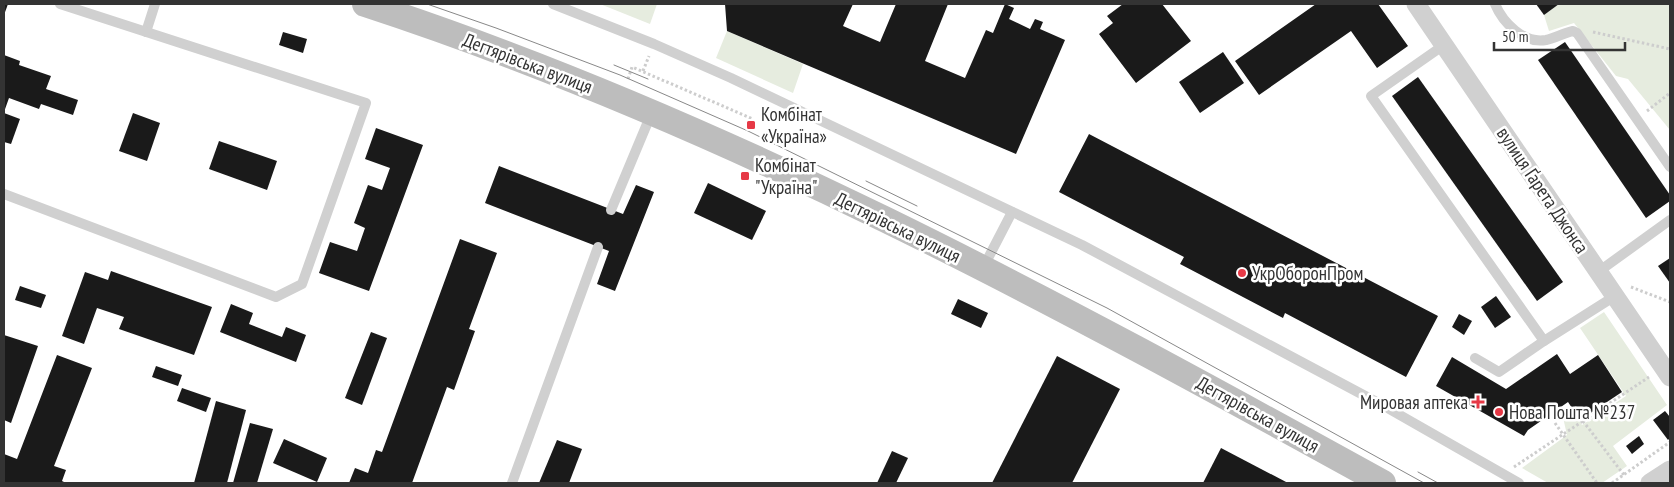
<svg xmlns="http://www.w3.org/2000/svg" width="1674" height="487" viewBox="0 0 1674 487" font-family="'PT Sans Narrow',sans-serif">
  <rect width="100%" height="100%" fill="#fff"/>
  <g fill="#e6ecdf">
    <polygon points="600,4 657,4 650,24"/>
    <polygon points="1559,4 1670,4 1670,130 1628,79 1616,76 1574,23 1549,31 1544,15"/>
    <polygon points="727,31 803,64 793,93 716,58"/>
    <polygon points="1604,312 1667,405 1613,446 1627,466 1602,483 1548,483 1522,468 1567,435 1562,413 1572,408 1582,425 1626,396 1580,328"/>
  </g>
  <g fill="#1a1a1a">
    <polygon points="4,4 8,4 4,15"/>
    <polygon points="725,4 853,4 843,26 880,42 896,4 948,4 925,61 965,78 986,30 993,33 1005,4 1014,8 1009,19 1030,29 1035,19 1043,22 1040,29 1065,40 1016,154 727,31"/>
    <polygon points="1123,4 1162,4 1191,41 1136,83 1099,34 1113,23 1107,16"/>
    <polygon points="1316,4 1378,4 1408,46 1377,68 1351,31 1259,95 1235,61"/>
    <polygon points="1536,4 1559,4 1544,15"/>
    <polygon points="283,32 307,39 303,53 279,45"/>
    <polygon points="1565,42 1670,195 1670,201 1646,218 1538,60"/>
    <polygon points="1223,52 1244,83 1200,113 1179,82"/>
    <polygon points="4,55 20,61 19,65 51,76 46,89 78,100 73,115 41,104 39,109 9,98 4,112"/>
    <polygon points="1418,77 1563,282 1537,301 1392,96"/>
    <polygon points="4,113 20,119 11,144 4,142"/>
    <polygon points="133,113 160,123 147,161 119,151"/>
    <polygon points="376,128 423,145 369,291 319,273 330,242 357,251 365,228 354,223 368,185 382,190 390,168 365,159"/>
    <polygon points="1089,134 1438,316 1406,377 1285,313 1283,318 1180,264 1184,257 1059,192"/>
    <polygon points="219,141 277,161 267,190 209,169"/>
    <polygon points="499,166 623,214 636,185 654,192 615,291 597,284 609,251 485,203"/>
    <polygon points="708,183 766,211 752,240 694,213"/>
    <polygon points="460,239 497,253 469,329 475,331 454,390 447,387 412,483 349,483 355,468 368,473 376,450 382,452"/>
    <polygon points="1670,258 1670,283 1658,266"/>
    <polygon points="111,271 212,307 194,355 119,329 124,317 97,308 84,344 62,336 85,272 108,280"/>
    <polygon points="20,286 46,295 41,308 15,300"/>
    <polygon points="1496,296 1511,317 1495,328 1481,307"/>
    <polygon points="958,299 988,313 981,328 951,314"/>
    <polygon points="231,304 253,313 249,324 282,337 286,327 306,335 296,362 220,332"/>
    <polygon points="1459,314 1472,321 1464,335 1452,327"/>
    <polygon points="371,332 387,338 362,405 345,398"/>
    <polygon points="4,335 38,346 11,423 4,420"/>
    <polygon points="1557,354 1570,374 1598,355 1622,392 1580,420 1568,402 1528,430 1524,436 1436,386 1452,357 1506,389"/>
    <polygon points="57,355 92,368 54,466 66,470 62,481 66,483 4,483 4,454 17,459"/>
    <polygon points="1057,356 1120,389 1072,483 992,483"/>
    <polygon points="156,366 182,375 178,386 152,377"/>
    <polygon points="182,388 211,398 206,412 177,401"/>
    <polygon points="216,401 246,410 227,483 194,483"/>
    <polygon points="1665,411 1670,417 1670,438 1668,440 1653,420"/>
    <polygon points="250,423 273,429 257,483 233,483"/>
    <polygon points="1639,436 1644,444 1632,454 1626,446"/>
    <polygon points="284,439 327,458 317,482 273,463"/>
    <polygon points="557,440 582,449 569,483 539,483"/>
    <polygon points="1221,448 1288,483 1203,483"/>
    <polygon points="892,451 908,458 896,483 877,483"/>
  </g>
  <g fill="none" stroke-linecap="round" stroke-linejoin="round">
    <g stroke="#cdcdcd" stroke-width="3" stroke-dasharray="2.5 2.5" stroke-linecap="butt">
      <polyline points="1593,32 1670,49"/>
      <polyline points="643,71 649,56"/>
      <polyline points="628,79 632,67 753,119"/>
      <polyline points="1647,111 1670,93"/>
      <polyline points="1631,287 1670,302"/>
      <polyline points="1583,421 1624,475"/>
      <polyline points="1555,423 1597,483"/>
      <polyline points="1514,467 1649,377"/>
      <polyline points="1612,483 1670,442"/>
    </g>
    <g stroke="#d0d0d0" stroke-width="10">
      <polyline points="553,4 654,44 731,78 1082,245 1384,406 1519,483"/>
      <path d="M1495,4c8,19 29,40 51,36 9,-2 18,-7 27,-9l4,2 93,134"/>
      <polyline points="146,32 155,4"/>
      <polyline points="1444,45 1371,96 1544,341 1615,296"/>
      <polyline points="4,194 276,297 302,284 366,103 60,4"/>
      <polyline points="611,210 652,112"/>
      <polyline points="983,268 1012,212"/>
      <polyline points="1598,272 1670,220"/>
      <polyline points="1475,358 1499,372 1544,341"/>
      <polyline points="512,483 598,247"/>
    </g>
    <g stroke="#d0d0d0" stroke-width="19">
      <polyline points="1416,4 1670,377"/>
      <polyline points="1650,483 1670,470"/>
    </g>
    <path stroke="#bdbdbd" stroke-width="26" d="M365,4c358,117 690,298 1018,479"/>
    <g stroke="#888" stroke-width="1">
      <polyline points="427,4 496,28 620,75 748,131 1107,308 1424,483"/>
      <polyline points="614,65 648,79"/>
      <polyline points="866,181 917,206"/>
      <polyline points="1418,472 1438,483"/>
    </g>
  </g>
  <g fill="#e63946" stroke="#fff" stroke-width="2">
    <rect x="746" y="120" width="10" height="10" rx="2.5"/>
    <rect x="740" y="171" width="10" height="10" rx="2.5"/>
    <circle cx="1242" cy="273" r="5"/>
    <path d="M1475.5 394.5h5v5h5v5h-5v5h-5v-5h-5v-5h5z"/>
    <circle cx="1499" cy="412" r="5"/>
  </g>
  <g text-anchor="middle" stroke-width="5" stroke-linejoin="round" paint-order="stroke">
    <g font-size="19" fill="#333" stroke="#fff">
      <text transform="translate(528 63) rotate(21)" y="7">Дегтярівська вулиця</text>
      <text transform="translate(1543 190) rotate(56)" y="7">вулиця Ґарета Джонса</text>
      <text transform="translate(898 227) rotate(26)" y="7">Дегтярівська вулиця</text>
      <text transform="translate(1258 414) rotate(29)" y="7">Дегтярівська вулиця</text>
    </g>
    <g font-size="19" fill="#333" stroke="#fff" text-anchor="start">
      <text x="761" y="121">Комбінат<tspan x="761" dy="22">«Україна»</tspan></text>
      <text x="755" y="172">Комбінат<tspan x="755" dy="22">"Україна"</tspan></text>
      <text x="1252" y="280">УкрОборонПром</text>
      <text x="1468" y="409" text-anchor="end">Мировая аптека</text>
      <text x="1509" y="419">Нова Пошта №237</text>
    </g>
  </g>
  <rect width="1674" height="487" fill="none" stroke="#333333" stroke-width="10"/>
  <path d="M1494 42v8h131v-8" fill="none" stroke="#333333" stroke-width="2.5"/>
  <text x="1502" y="42" font-size="15" fill="#333333" stroke="#ffffff" stroke-width="4" paint-order="stroke">50 m</text>
</svg>
